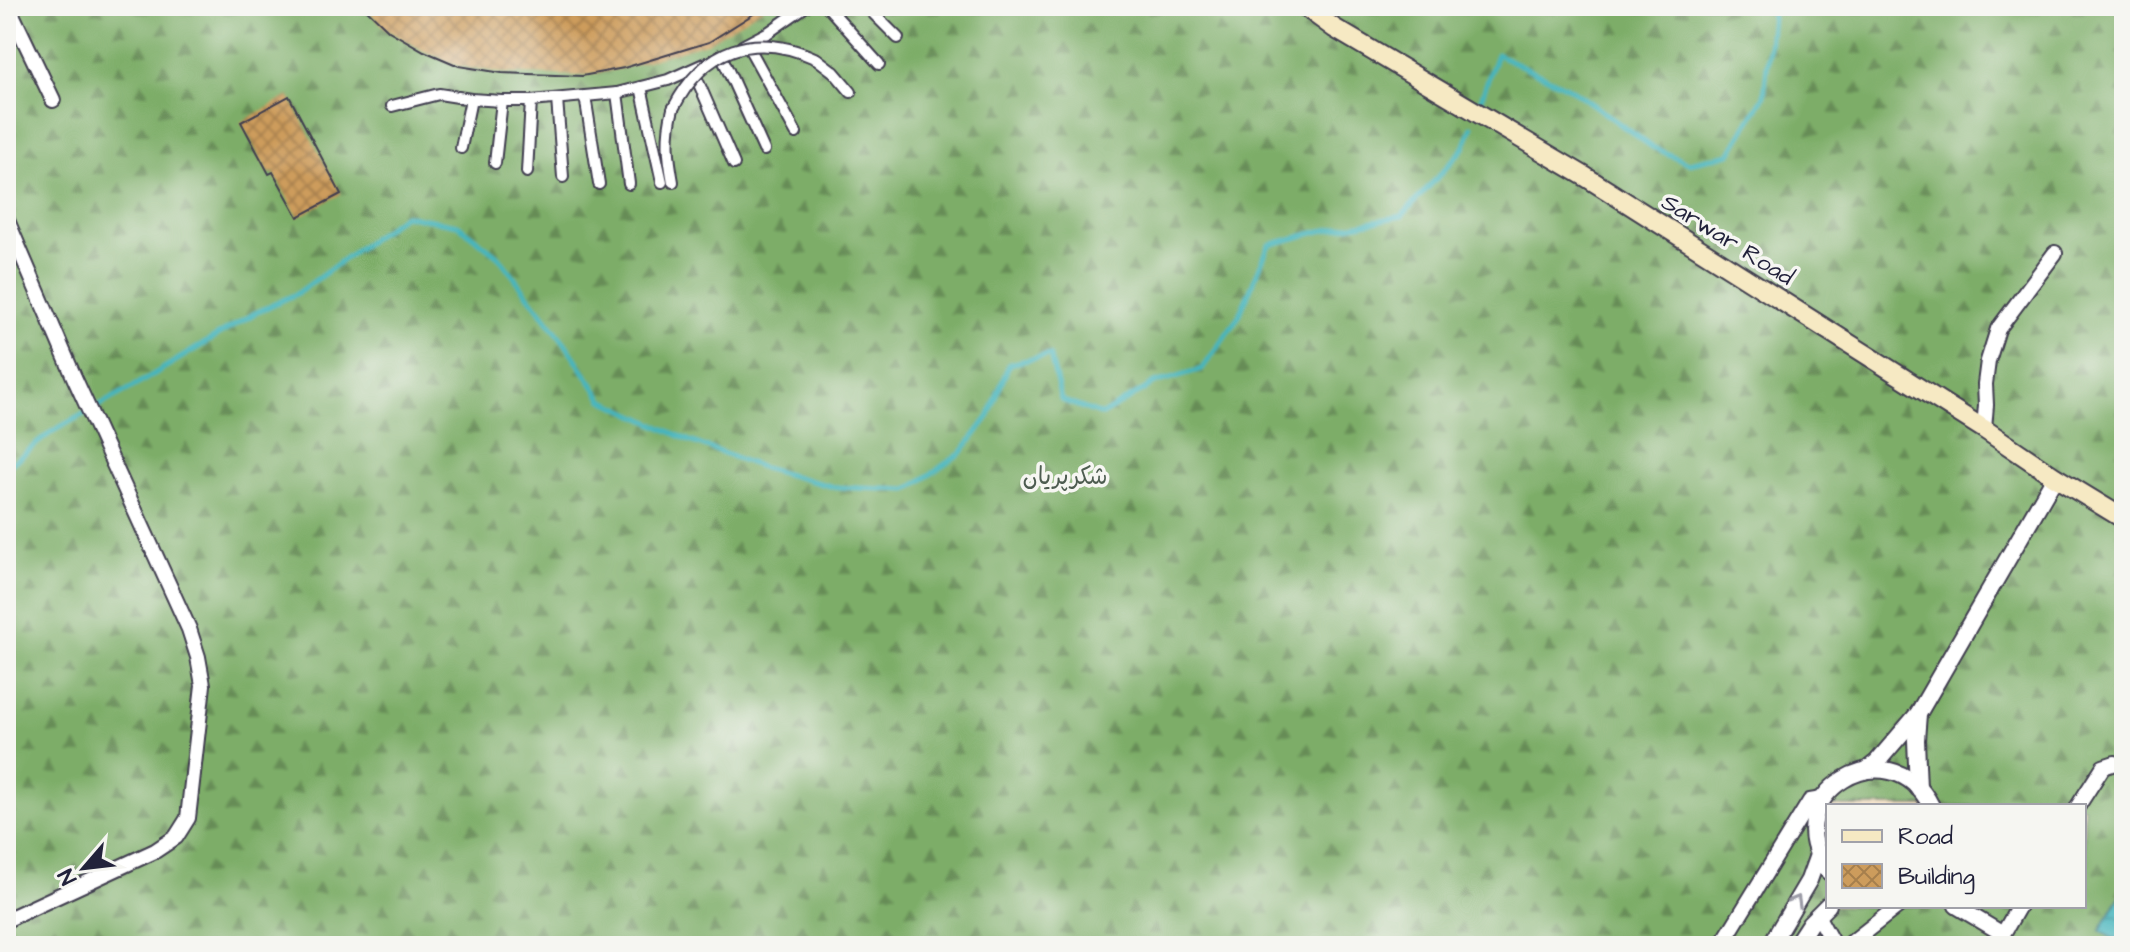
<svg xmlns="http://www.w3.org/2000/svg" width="2130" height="952" viewBox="0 0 2130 952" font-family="'Architects Daughter','Playpen Sans Arabic',sans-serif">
  <defs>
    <pattern id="forest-firs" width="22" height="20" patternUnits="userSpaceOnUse" patternTransform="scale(2)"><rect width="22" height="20" fill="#7dad67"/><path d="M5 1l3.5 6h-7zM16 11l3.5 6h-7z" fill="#668c56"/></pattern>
    <pattern id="water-ripples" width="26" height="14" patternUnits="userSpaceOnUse" patternTransform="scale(2)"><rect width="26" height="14" fill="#46b5bd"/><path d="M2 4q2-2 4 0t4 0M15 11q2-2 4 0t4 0" fill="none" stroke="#3a939b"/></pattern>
    <pattern id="building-cross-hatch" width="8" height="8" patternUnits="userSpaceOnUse" patternTransform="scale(2)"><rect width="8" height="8" fill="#cd9c5c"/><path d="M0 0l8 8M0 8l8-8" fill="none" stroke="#a67f4d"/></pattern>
  </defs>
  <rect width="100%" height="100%" fill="#f6f6f2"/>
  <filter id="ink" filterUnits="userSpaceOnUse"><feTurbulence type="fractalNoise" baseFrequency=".0125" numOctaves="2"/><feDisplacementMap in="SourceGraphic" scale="16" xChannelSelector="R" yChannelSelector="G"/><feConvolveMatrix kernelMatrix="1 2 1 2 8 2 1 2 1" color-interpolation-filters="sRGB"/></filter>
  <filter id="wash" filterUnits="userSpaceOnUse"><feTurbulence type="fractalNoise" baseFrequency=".006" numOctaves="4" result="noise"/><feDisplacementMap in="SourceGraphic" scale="32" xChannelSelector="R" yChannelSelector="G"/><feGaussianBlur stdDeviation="1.8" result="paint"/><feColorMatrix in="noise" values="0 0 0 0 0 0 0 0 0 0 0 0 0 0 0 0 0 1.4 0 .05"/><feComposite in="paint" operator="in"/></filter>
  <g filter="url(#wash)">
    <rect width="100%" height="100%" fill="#f3dcbe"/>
    <path fill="url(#forest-firs)" stroke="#506851" stroke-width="2" fill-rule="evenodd" d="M6,6h2118v940h-2118zM1828,806h256v100h-256z"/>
    <polygon fill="url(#water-ripples)" stroke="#346c7c" stroke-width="2" points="2124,889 2124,945 2100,931"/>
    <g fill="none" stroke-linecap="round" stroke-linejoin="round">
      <g stroke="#46b5bd" stroke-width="5">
        <polyline points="1481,99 1497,54 1571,89 1652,147 1689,163 1730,154 1764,96 1773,6"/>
        <polyline points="6,468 53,431 131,388 255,313 298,293 404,215 458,225 498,256 565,343 603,400 690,441 763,468 834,487 908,490 962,452 989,416 1009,364 1050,355 1061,400 1102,415 1155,383 1202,369 1239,316 1269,245 1321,231 1402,216 1464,148 1472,127"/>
      </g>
    </g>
    <g id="blocks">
      <g fill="url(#building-cross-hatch)">
        <polygon points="363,6 766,6 709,42 624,68 582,76 502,73 459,66 424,51 389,31"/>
        <polygon points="289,96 341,194 298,217 273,172 269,174 241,122"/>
      </g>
    </g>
  </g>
  <g filter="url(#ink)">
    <use href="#blocks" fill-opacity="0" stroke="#413e4f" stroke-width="2"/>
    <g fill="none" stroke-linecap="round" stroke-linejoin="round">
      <g stroke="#413e4f" stroke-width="14">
        <g id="pedestrian">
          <polyline points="827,6 879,64"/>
          <polyline points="866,6 898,38"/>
          <polyline points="918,6 919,7"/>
          <polyline points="747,44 796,133"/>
          <polyline points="742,46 769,32 806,6"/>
          <polyline points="721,55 764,150"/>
          <polyline points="817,59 834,72 851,92"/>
          <polyline points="693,70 734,164"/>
          <polyline points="641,87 662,182"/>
          <polyline points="617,93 629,184"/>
          <polyline points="585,96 599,184"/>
          <polyline points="557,99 563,177"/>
          <polyline points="392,106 439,94 471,99 502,101 531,101 617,93 668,80 706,63"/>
          <polyline points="461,148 471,99"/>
          <polyline points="495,163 502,101"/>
          <polyline points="527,172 531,101"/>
          <path d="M673,182c-5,-27 -7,-47 0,-73"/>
        </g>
      </g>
      <g stroke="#413e4f" stroke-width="18">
        <g id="minor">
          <polyline points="8,6 53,100"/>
          <polyline points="6,218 74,377 189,629 198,657 203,685 188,818 176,837 155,851 6,920"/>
          <polyline points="1984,429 1986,405 1985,384 1988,361 1998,329 2055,253"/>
          <polyline points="2078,806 2103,767 2115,763 2124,767"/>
          <polyline points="1956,906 2003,934"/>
          <polyline points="1817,915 1834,946"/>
          <polyline points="1721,946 1810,801 1822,799"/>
          <polyline points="1847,946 1898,906"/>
          <polyline points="1996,946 2019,906"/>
        </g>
      </g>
      <g stroke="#413e4f" stroke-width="20">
        <g id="tertiary">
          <polyline points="1918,714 1916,740 1918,788"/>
          <polyline points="1867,770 1877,762 1918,714 2055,477"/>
          <path d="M1828,871c-56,-75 62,-147 103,-65"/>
          <polyline points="1770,946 1809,880 1818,855"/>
          <polyline points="1795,946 1810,923 1828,905"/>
        </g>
      </g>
      <g stroke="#413e4f" stroke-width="22">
        <polyline id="secondary" points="1304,6 1334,28 1586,177 1984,429 2055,477 2124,519"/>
      </g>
      <use href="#pedestrian" stroke="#fff" stroke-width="10"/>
      <use href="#minor" stroke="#fff" stroke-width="14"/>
      <use href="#tertiary" stroke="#fff" stroke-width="16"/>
      <use href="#secondary" stroke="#f6e9c3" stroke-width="18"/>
      <g stroke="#413e4f" stroke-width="14" stroke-linecap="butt">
        <path id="pedestrian-bridge" d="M673,109c31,-61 81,-79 144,-50"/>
      </g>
      <use href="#pedestrian-bridge" stroke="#fff" stroke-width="10"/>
    </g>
    <defs><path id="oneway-chevron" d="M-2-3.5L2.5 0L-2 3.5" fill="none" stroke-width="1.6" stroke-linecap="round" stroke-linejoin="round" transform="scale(2)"/></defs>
    <use stroke="#9c9ca7" href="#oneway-chevron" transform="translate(1796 901) rotate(-60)"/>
  </g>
  <g text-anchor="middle" stroke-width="7" stroke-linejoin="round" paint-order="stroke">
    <g font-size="24" fill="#22223b" stroke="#f6f6f2">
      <text transform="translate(1728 239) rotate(32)" y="8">Sarwar Road</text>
    </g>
    <g font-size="24" fill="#4d5c50" stroke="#f6f6f2">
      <text x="1065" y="484">شکرپریاں</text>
    </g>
  </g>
  <rect width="2130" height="952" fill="none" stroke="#f6f6f2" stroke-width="32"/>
  <rect x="1826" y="804" width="260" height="104" fill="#f6f6f2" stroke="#a1a1a9" stroke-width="2"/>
  <rect x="1842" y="830" width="40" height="12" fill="#f6e9c3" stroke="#a1a1a9" stroke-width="2"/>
  <text x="1898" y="844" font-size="24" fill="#22223b">Road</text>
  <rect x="1842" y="864" width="40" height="24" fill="url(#building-cross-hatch)" stroke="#a1a1a9" stroke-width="2"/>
  <text x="1898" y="884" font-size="24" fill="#22223b">Building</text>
  <g transform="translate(84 868) rotate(242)" stroke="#f6f6f2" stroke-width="6" paint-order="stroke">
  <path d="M0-6L14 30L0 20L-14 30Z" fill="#22223b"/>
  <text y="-12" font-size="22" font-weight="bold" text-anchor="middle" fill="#22223b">N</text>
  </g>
</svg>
